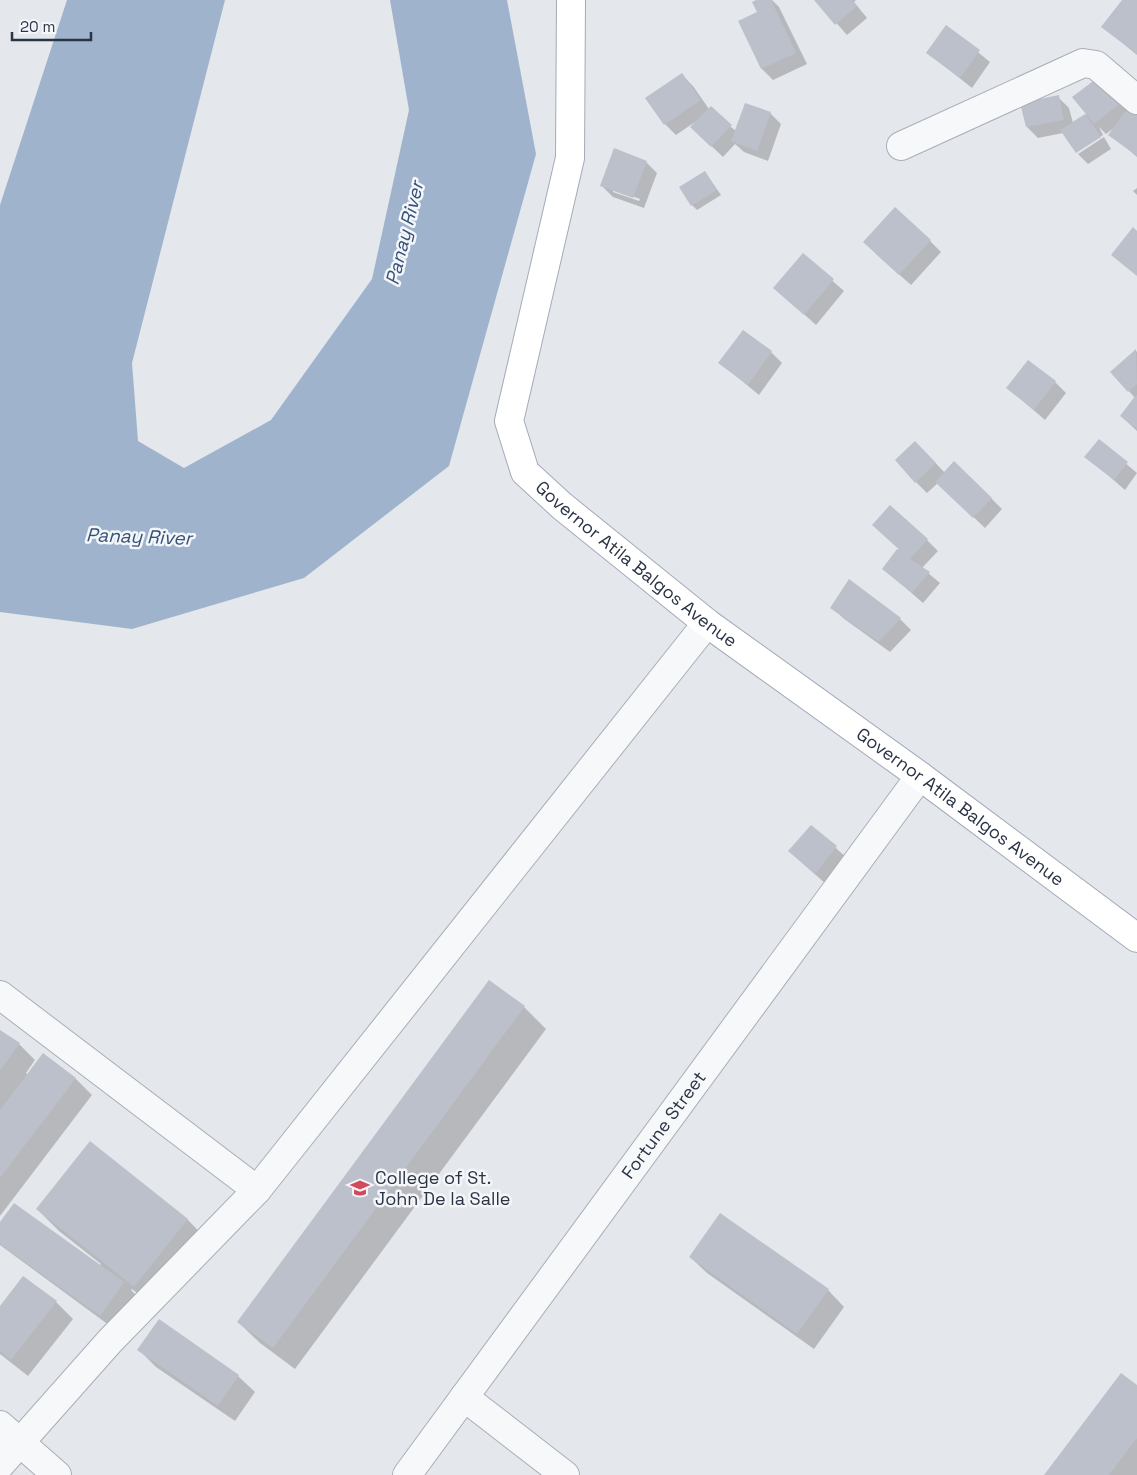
<svg xmlns="http://www.w3.org/2000/svg" width="1137" height="1475" viewBox="0 0 1137 1475" font-family="'Space Grotesk',sans-serif">
  <rect width="100%" height="100%" fill="#e4e7ec"/>
  <polygon fill="#9fb4cc" points="67,0 225,0 132,363 138,441 184,468 271,420 372,279 409,110 390,0 507,0 536,154 449,466 304,578 132,629 0,612 0,205"/>
  <g fill="#0003" fill-rule="evenodd">
    <polygon points="759,0 772,0 779,7 807,64 773,80 762,69"/>
    <polygon points="816,0 856,0 854,2 867,18 847,35"/>
    <polygon points="1123,0 1137,0 1137,55 1103,27"/>
    <polygon points="947,27 990,62 972,88 927,52"/>
    <polygon points="682,75 693,86 709,109 736,131 770,113 781,124 768,161 744,152 735,144 723,157 703,138 695,122 676,135 665,124"/>
    <polygon points="1100,77 1137,117 1137,157 1110,134 1115,127 1106,134 1099,127 1103,135 1077,151 1077,153 1063,133 1038,138 1027,127 1058,97 1069,108 1073,123 1087,114"/>
    <polygon points="1104,137 1111,149 1088,164 1078,154"/>
    <path d="M646,162l11,11 -13,35 -31,-11 -11,-11zM613,189l27,10 -1,2 -26,-9z"/>
    <polygon points="705,172 721,195 697,210 692,205"/>
    <polygon points="1137,188 1137,195 1133,191"/>
    <polygon points="930,241 941,252 911,285 875,253"/>
    <polygon points="803,255 844,291 816,325 775,288"/>
    <polygon points="1136,351 1137,352 1137,431 1121,416 1135,398 1112,372"/>
    <polygon points="771,352 782,363 759,395 720,363"/>
    <polygon points="1055,382 1066,393 1045,420 1008,388"/>
    <polygon points="1099,441 1137,473 1125,490 1086,456"/>
    <polygon points="926,453 945,473 991,498 1002,509 985,528 938,483 927,493 916,482"/>
    <polygon points="927,540 938,551 922,568 940,583 923,603 884,569 899,549"/>
    <polygon points="832,607 900,619 911,630 890,652 843,618"/>
    <polygon points="811,826 847,858 826,884 801,862"/>
    <polygon points="524,1007 546,1029 295,1369 260,1343 238,1322"/>
    <polygon points="0,1031 19,1044 35,1060 26,1073 28,1075 75,1078 92,1095 0,1216"/>
    <polygon points="90,1143 188,1220 209,1242 156,1308 132,1289 131,1290 140,1299 117,1331 0,1245 0,1224 99,1266 101,1264 59,1231 37,1209"/>
    <polygon points="690,1257 828,1290 844,1307 814,1349 707,1273"/>
    <polygon points="24,1277 56,1302 73,1319 28,1376 0,1354 0,1308"/>
    <polygon points="139,1350 238,1376 255,1392 235,1421 156,1367"/>
    <polygon points="1137,1387 1137,1475 1046,1475"/>
  </g>
  <g fill="#bbc0ca">
    <polygon points="756,0 771,0 796,53 761,69 738,21 757,12 752,2"/>
    <polygon points="814,0 852,0 857,6 835,25"/>
    <polygon points="1122,0 1137,0 1137,54 1101,27"/>
    <polygon points="946,25 980,50 960,78 926,53"/>
    <polygon points="682,73 701,100 664,125 645,98"/>
    <polygon points="1100,76 1121,103 1094,124 1072,97"/>
    <polygon points="1059,95 1064,120 1026,127 1020,103"/>
    <polygon points="745,103 771,112 757,151 731,141"/>
    <polygon points="711,106 732,125 711,147 690,127"/>
    <polygon points="1128,108 1137,115 1137,156 1108,135"/>
    <polygon points="1085,114 1101,137 1076,153 1060,130"/>
    <polygon points="614,148 647,161 633,198 600,186"/>
    <polygon points="705,171 717,190 691,206 679,187"/>
    <polygon points="895,207 931,240 899,275 863,242"/>
    <polygon points="1133,227 1137,231 1137,276 1111,255"/>
    <polygon points="803,253 834,279 804,315 773,288"/>
    <polygon points="743,330 772,351 748,385 718,363"/>
    <polygon points="1136,349 1137,384 1128,392 1110,372"/>
    <polygon points="1028,360 1056,381 1034,410 1006,388"/>
    <polygon points="1136,395 1137,396 1137,429 1120,416"/>
    <polygon points="1099,439 1128,462 1114,480 1084,457"/>
    <polygon points="915,441 936,463 915,483 895,460"/>
    <polygon points="954,461 992,498 973,518 935,482"/>
    <polygon points="890,505 928,539 910,559 930,572 912,593 882,569 897,549 903,553 872,525"/>
    <polygon points="849,579 901,618 879,642 830,608"/>
    <polygon points="811,825 837,846 815,874 788,851"/>
    <polygon points="489,980 525,1006 273,1348 237,1322"/>
    <polygon points="0,1030 20,1043 0,1071"/>
    <polygon points="43,1053 76,1078 0,1178 0,1110"/>
    <polygon points="90,1141 188,1219 134,1287 36,1209"/>
    <polygon points="14,1203 124,1282 100,1316 0,1244 0,1222"/>
    <polygon points="720,1213 829,1289 797,1334 689,1257"/>
    <polygon points="23,1276 57,1301 11,1360 0,1351 0,1306"/>
    <polygon points="159,1319 239,1375 218,1406 137,1350"/>
    <polygon points="1121,1373 1137,1385 1137,1438 1109,1475 1044,1475"/>
  </g>
  <g fill="none" stroke-linecap="round" stroke-linejoin="round">
    <g stroke="#a9aeb7" stroke-width="30">
      <g id="minor">
        <polyline points="901,146 1083,63 1096,65 1137,100"/>
        <polyline points="0,995 257,1190"/>
        <polyline points="464,1397 565,1475"/>
        <polyline points="0,1425 57,1475"/>
        <polyline points="0,1465 110,1341 257,1190 707,623"/>
        <path id="s1" d="M407,1475l513,-699"/>
      </g>
    </g>
    <g stroke="#a3abb8" stroke-width="30">
      <g id="major">
        <path id="s2" d="M571,0l-1,158 -61,263 16,51 37,34 145,117 213,153 217,162"/>
      </g>
    </g>
    <use href="#minor" stroke="#f7f8fa" stroke-width="28"/>
    <use href="#major" stroke="#fff" stroke-width="28"/>
  </g>
  <defs>
    <g id="university-bare" transform="scale(1.5)"><path d="M0-5L7-2L0 1L-7-2ZM-4 1L0 2.5L4 1V4Q0 6-4 4Z" fill="#d1495b" stroke="#f4f6f9" stroke-width="2.5" paint-order="stroke"/></g>
  </defs>
  <g fill-rule="evenodd">
    <use href="#university-bare" x="360" y="1188"/>
  </g>
  <g text-anchor="middle" stroke-width="5" stroke-linejoin="round" paint-order="stroke">
    <g font-size="18" fill="#2b3445" stroke="#f4f6f9">
      <text dy="6" stroke="none"><textPath href="#s2" startOffset="626">Governor Atila Balgos Avenue</textPath></text>
      <text dy="6" stroke="none"><textPath href="#s2" startOffset="1031">Governor Atila Balgos Avenue</textPath></text>
      <text dy="6" stroke="none"><textPath href="#s1" startOffset="434">Fortune Street</textPath></text>
    </g>
    <g font-size="18" fill="#2b3445" stroke="#f4f6f9" text-anchor="start">
      <text x="375" y="1184">College of St.<tspan x="375" dy="21">John De la Salle</tspan></text>
    </g>
    <g font-size="19" font-style="italic" fill="#34527a" stroke="#f4f6f9">
      <text transform="translate(404 233) rotate(-76)" y="7">Panay River</text>
      <text transform="translate(139 536) rotate(2)" y="7">Panay River</text>
    </g>
  </g>
  <path d="M12 32v8h79v-8" fill="none" stroke="#2b3445" stroke-width="2.5"/>
  <text x="20" y="32" font-size="15" fill="#2b3445" stroke="#f4f6f9" stroke-width="4" paint-order="stroke">20 m</text>
</svg>
